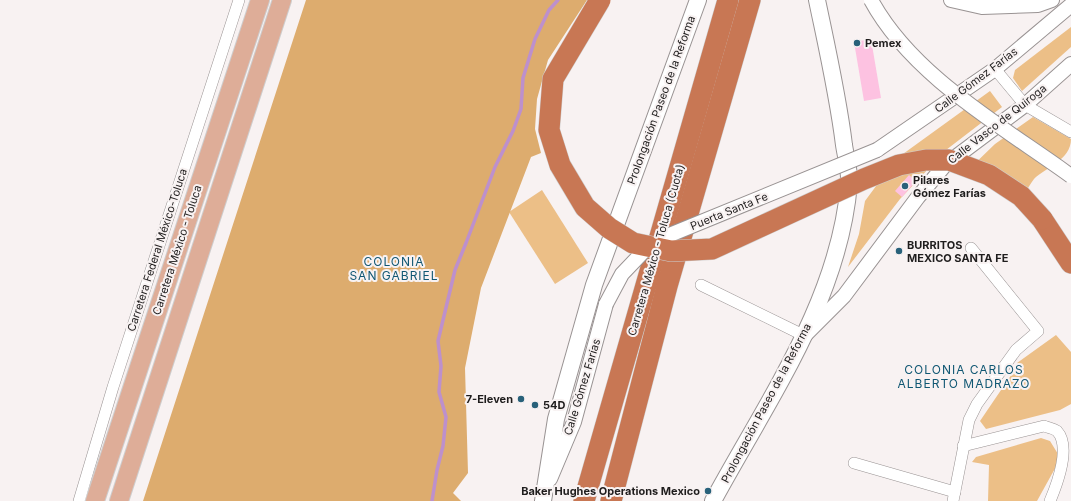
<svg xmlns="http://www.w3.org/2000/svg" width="1071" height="501" viewBox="0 0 1071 501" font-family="Inter,sans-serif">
  <rect width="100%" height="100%" fill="#f8f2f2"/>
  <g fill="#ecbf87">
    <polygon points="1071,27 1071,47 1022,91 1013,78 1015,70"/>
    <polygon points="990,91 1002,107 946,150 900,199 848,267 859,234 865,201 896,159"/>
    <path d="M1033,117l38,22c0,21 -25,28 -37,40 -4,5 -7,11 -10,16l-60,-21 31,-30z"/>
    <polygon points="542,190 588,263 555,284 509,212"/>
    <polygon points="1056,335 1071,352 1071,404 1060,410 986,429 980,421 1018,365 1017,363"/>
    <polygon points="1041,438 1050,441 1058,454 1058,463 1037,501 988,501 989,465 972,462 976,457"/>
  </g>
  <polygon fill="#ddac6e" points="306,0 587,0 548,60 537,99 535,129 541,153 531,157 481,288 465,368 468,473 453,493 461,501 143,501"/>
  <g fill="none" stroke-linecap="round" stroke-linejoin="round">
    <polyline stroke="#bd90cc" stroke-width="3.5" points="432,501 437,470 443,446 446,417 439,392 441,366 438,341 455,270 466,243 495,167 513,131 521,109 523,78 535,39 549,10 558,0"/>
  </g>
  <g fill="#fdc2e1">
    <polygon points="871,39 881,98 864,101 854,42"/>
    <polygon points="909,175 916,181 902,197 895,191"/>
  </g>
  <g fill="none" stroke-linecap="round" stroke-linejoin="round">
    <g stroke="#999393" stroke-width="12">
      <g id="minor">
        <polyline points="995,69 1025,105 1071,132"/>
        <polyline points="701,285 805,336"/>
        <path d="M963,446l81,-20c4,2 9,2 13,5 14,15 1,51 -7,70"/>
        <polyline points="854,463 955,492"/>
        <polyline points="79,501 113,387 239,0"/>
        <polyline points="953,501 969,420 977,404 1016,350 1038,331 971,248"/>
      </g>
    </g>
    <g stroke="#999393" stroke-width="16">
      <g id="tertiary">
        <polyline points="951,0 982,7 1038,5 1052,0"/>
        <polyline points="877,150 995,69 1071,5"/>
        <polyline points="806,334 844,296 918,197 945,165 1025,105 1071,64"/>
        <polyline points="550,479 574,422 606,304"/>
      </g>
    </g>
    <g stroke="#999393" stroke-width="18">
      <g id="secondary">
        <polyline points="543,501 556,419 594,285 698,0"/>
        <path d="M713,501c54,-100 126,-200 136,-317 1,-12 -3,-26 -5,-39 -6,-49 -17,-97 -27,-145"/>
      </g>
    </g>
    <g stroke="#cecdcd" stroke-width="20">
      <g id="primary">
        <polyline points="95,501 260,0"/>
        <polyline points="119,501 282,0"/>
      </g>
    </g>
    <g stroke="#cecdcd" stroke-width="22">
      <g id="motorway">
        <polyline points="1042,219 1071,263"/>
        <polyline points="584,501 728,0"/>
        <polyline points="611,501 667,286 750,0"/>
      </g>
    </g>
    <use href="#minor" stroke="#fff" stroke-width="11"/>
    <use href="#tertiary" stroke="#fff" stroke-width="14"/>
    <use href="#secondary" stroke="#fff" stroke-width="16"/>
    <use href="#primary" stroke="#dead98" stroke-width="18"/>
    <use href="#motorway" stroke="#c87754" stroke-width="21"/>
    <g stroke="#999393" stroke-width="16" stroke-linecap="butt">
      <g id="tertiary-bridge">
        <path d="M871,0c41,76 131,126 200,176"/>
        <polyline points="606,304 622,274 644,251 672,234 877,150"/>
      </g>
    </g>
    <g stroke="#cecdcd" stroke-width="22" stroke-linecap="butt">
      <polyline id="motorway-bridge" points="600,0 553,79 549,130 560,165 585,207 609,228 633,243 671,251 712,249 864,179 899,165 926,160 949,160 989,175 1021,196 1042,219"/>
    </g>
    <use href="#tertiary-bridge" stroke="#fff" stroke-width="14"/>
    <use href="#motorway-bridge" stroke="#c87754" stroke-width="21"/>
  </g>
  <g fill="#28617a" stroke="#f8f2f2" stroke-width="1.5">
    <circle cx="857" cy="43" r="4"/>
    <circle cx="905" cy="186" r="4"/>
    <circle cx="899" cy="251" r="4"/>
    <circle cx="521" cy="399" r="4"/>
    <circle cx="535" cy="405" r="4"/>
    <circle cx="708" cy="491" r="4"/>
  </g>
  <g text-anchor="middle" stroke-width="4" stroke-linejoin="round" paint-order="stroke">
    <g font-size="11" font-weight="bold" fill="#1f1d1d" stroke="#f8f2f2" text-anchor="start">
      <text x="865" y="47">Pemex</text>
      <text x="913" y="184">Pilares<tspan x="913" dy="13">Gómez Farías</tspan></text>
      <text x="907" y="249">BURRITOS<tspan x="907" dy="13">MEXICO SANTA FE</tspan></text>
      <text x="513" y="403" text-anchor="end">7-Eleven</text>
      <text x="543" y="409">54D</text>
      <text x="700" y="495" text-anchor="end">Baker Hughes Operations Mexico</text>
    </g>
    <g font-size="11" fill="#1f1d1d" stroke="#f8f2f2">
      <text transform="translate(976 80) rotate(-37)" y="4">Calle Gómez Farías</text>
      <text transform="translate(661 100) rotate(-70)" y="4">Prolongación Paseo de la Reforma</text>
      <text transform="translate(997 124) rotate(-38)" y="4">Calle Vasco de Quiroga</text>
      <text transform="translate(729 211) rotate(-22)" y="4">Puerta Santa Fe</text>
      <text transform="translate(157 250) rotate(-72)" y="4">Carretera Federal México-Toluca</text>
      <text transform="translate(177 250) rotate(-72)" y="4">Carretera México - Toluca</text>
      <text transform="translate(656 250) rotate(-74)" y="4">Carretera México - Toluca (Cuota)</text>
      <text transform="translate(582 387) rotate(-73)" y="4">Calle Gómez Farías</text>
      <text transform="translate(766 403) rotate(-62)" y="4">Prolongación Paseo de la Reforma</text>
    </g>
    <g font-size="12" letter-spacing="1" fill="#105773" stroke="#f8f2f2">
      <text x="394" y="266">COLONIA<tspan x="394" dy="14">SAN GABRIEL</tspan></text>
      <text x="964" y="374">COLONIA CARLOS<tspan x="964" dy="14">ALBERTO MADRAZO</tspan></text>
    </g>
  </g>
</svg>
